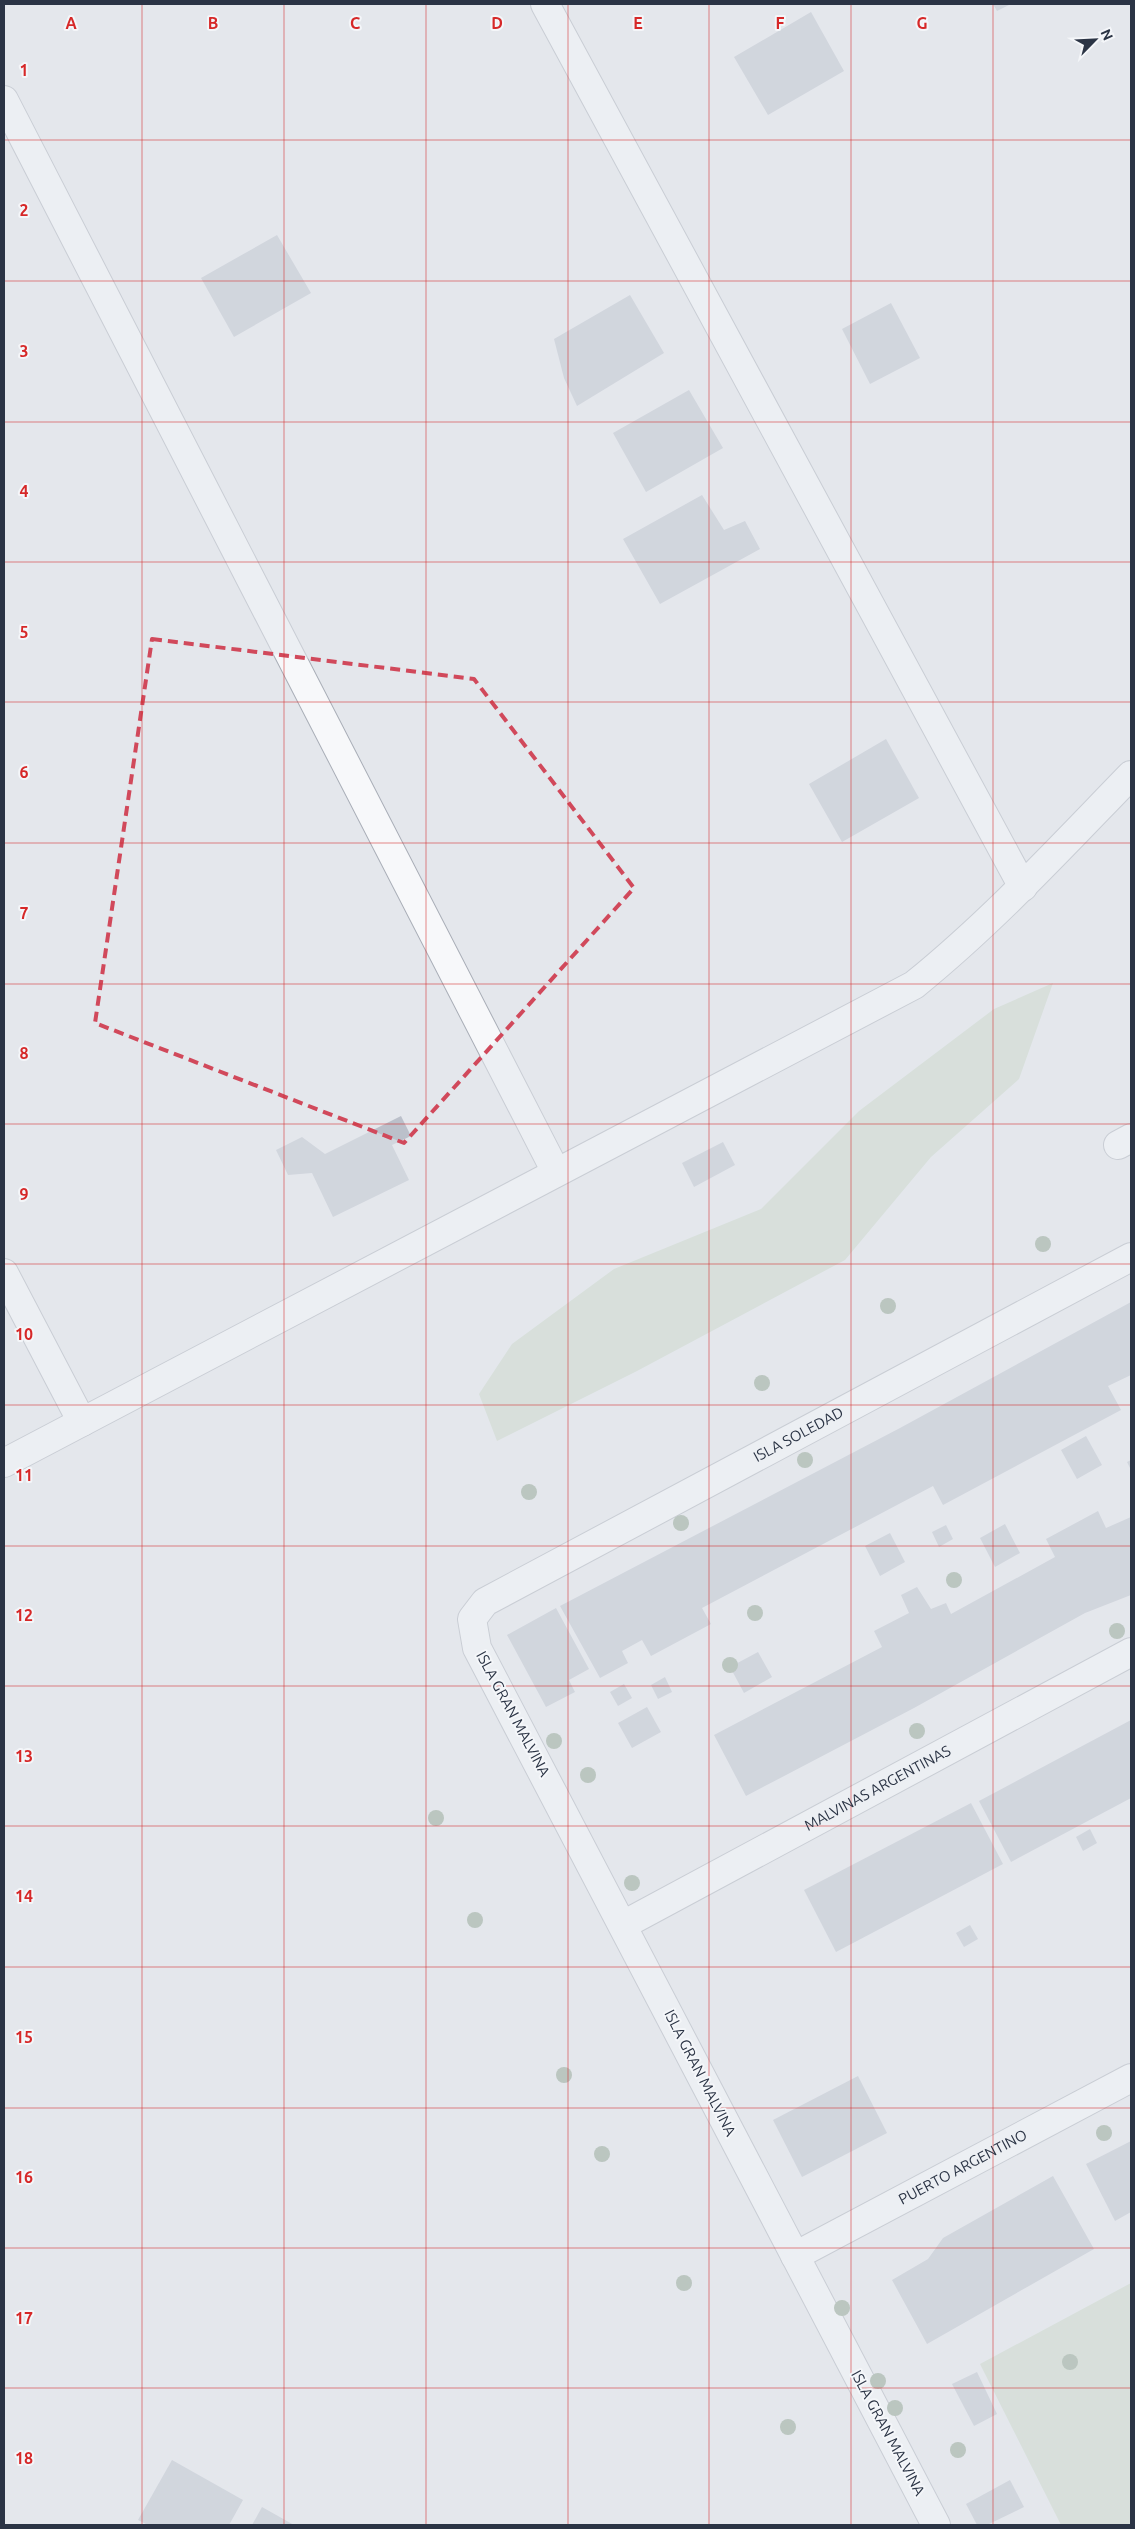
<svg xmlns="http://www.w3.org/2000/svg" width="1135" height="2529" viewBox="0 0 1135 2529" font-family="Ubuntu,sans-serif">
  <rect width="100%" height="100%" fill="#e4e7ec"/>
  <g fill="#c9d6c5">
    <polygon points="1053,983 1019,1079 931,1157 845,1260 637,1371 497,1441 479,1394 512,1344 614,1269 761,1209 859,1111 994,1009"/>
    <polygon points="1131,2283 1131,2525 1061,2525 980,2364"/>
  </g>
  <g fill="#bbc0ca">
    <polygon points="993,4 1011,4 997,11"/>
    <polygon points="811,12 844,71 768,115 734,57"/>
    <polygon points="277,235 311,293 234,337 201,278"/>
    <polygon points="630,295 664,353 577,406 564,378 554,339"/>
    <polygon points="891,303 920,358 870,384 842,329"/>
    <polygon points="689,390 723,448 646,492 613,433"/>
    <polygon points="702,495 724,530 745,521 760,549 660,604 623,539"/>
    <polygon points="886,739 919,798 842,842 809,784"/>
    <polygon points="401,1116 411,1136 392,1145 409,1180 333,1217 312,1173 288,1175 276,1150 302,1137 325,1154"/>
    <polygon points="723,1142 735,1165 694,1187 682,1163"/>
    <polygon points="1131,1302 1131,1375 1108,1386 1121,1410 943,1505 933,1486 702,1608 711,1624 651,1656 642,1640 622,1651 628,1663 600,1678 560,1606 900,1428"/>
    <polygon points="1086,1436 1102,1465 1077,1479 1061,1450"/>
    <polygon points="1131,1460 1131,1470 1127,1462"/>
    <polygon points="1098,1511 1106,1528 1131,1517 1131,1595 1085,1613 914,1708 746,1796 714,1735 882,1647 874,1631 909,1613 901,1595 917,1587 931,1609 946,1603 951,1614 1055,1557 1046,1539"/>
    <polygon points="1005,1524 1020,1553 995,1567 980,1538"/>
    <polygon points="946,1525 953,1539 939,1547 932,1532"/>
    <polygon points="890,1533 905,1562 880,1576 865,1546"/>
    <polygon points="556,1608 589,1669 569,1680 575,1692 546,1707 507,1635"/>
    <polygon points="758,1652 772,1677 744,1693 730,1667"/>
    <polygon points="665,1677 672,1692 658,1699 651,1685"/>
    <polygon points="624,1684 632,1698 618,1706 610,1692"/>
    <polygon points="647,1707 661,1732 632,1748 618,1723"/>
    <polygon points="1131,1720 1131,1798 1011,1862 979,1801"/>
    <polygon points="971,1803 1003,1864 836,1952 804,1890"/>
    <polygon points="1090,1829 1097,1843 1083,1851 1076,1837"/>
    <polygon points="970,1925 978,1939 964,1947 956,1933"/>
    <polygon points="858,2076 887,2133 802,2177 773,2120"/>
    <polygon points="1131,2141 1131,2212 1115,2221 1086,2164"/>
    <polygon points="1053,2176 1094,2249 927,2344 892,2280 928,2259 943,2238"/>
    <polygon points="977,2372 997,2414 974,2426 952,2384"/>
    <polygon points="172,2460 243,2500 229,2525 148,2525 138,2520"/>
    <polygon points="1010,2480 1024,2507 987,2525 977,2525 966,2504"/>
    <polygon points="262,2507 294,2525 252,2525"/>
  </g>
  <g fill="none" stroke-linecap="round" stroke-linejoin="round">
    <g stroke="#a9aeb7" stroke-width="30">
      <g id="street">
        <polyline points="545,4 1023,887"/>
        <polyline points="4,100 556,1172"/>
        <polyline points="1118,1145 1131,1138"/>
        <polyline points="4,1273 82,1422"/>
        <path d="M4,1463l910,-478c79,-64 147,-138 217,-210"/>
        <path id="s1" d="M623,1925l508,-273"/>
        <path id="s2" d="M795,2256l336,-178"/>
        <path id="s3" d="M936,2525l-459,-877 -5,-29 13,-17 646,-345"/>
      </g>
    </g>
    <use href="#street" stroke="#f7f8fa" stroke-width="28"/>
  </g>
  <g fill="#899d89">
    <circle cx="1043" cy="1244" r="8"/>
    <circle cx="888" cy="1306" r="8"/>
    <circle cx="762" cy="1383" r="8"/>
    <circle cx="805" cy="1460" r="8"/>
    <circle cx="529" cy="1492" r="8"/>
    <circle cx="681" cy="1523" r="8"/>
    <circle cx="954" cy="1580" r="8"/>
    <circle cx="755" cy="1613" r="8"/>
    <circle cx="1117" cy="1631" r="8"/>
    <circle cx="730" cy="1665" r="8"/>
    <circle cx="917" cy="1731" r="8"/>
    <circle cx="554" cy="1741" r="8"/>
    <circle cx="588" cy="1775" r="8"/>
    <circle cx="436" cy="1818" r="8"/>
    <circle cx="632" cy="1883" r="8"/>
    <circle cx="475" cy="1920" r="8"/>
    <circle cx="564" cy="2075" r="8"/>
    <circle cx="1104" cy="2133" r="8"/>
    <circle cx="602" cy="2154" r="8"/>
    <circle cx="684" cy="2283" r="8"/>
    <circle cx="842" cy="2308" r="8"/>
    <circle cx="1070" cy="2362" r="8"/>
    <circle cx="878" cy="2381" r="8"/>
    <circle cx="895" cy="2408" r="8"/>
    <circle cx="788" cy="2427" r="8"/>
    <circle cx="958" cy="2450" r="8"/>
  </g>
  <path d="M0 0H1135V2529H0ZM152,639l322,40 160,209 -230,255 -309,-120z" fill="#e4e7ec" fill-opacity=".55" fill-rule="evenodd"/>
  <path fill="none" stroke="#d1495b" stroke-width="4" stroke-dasharray="10 6" stroke-linejoin="round" d="M152,639l322,40 160,209 -230,255 -309,-120z"/>
  <path fill="none" stroke="#d62828" stroke-width="1" stroke-opacity="0.55" d="M142,4v2521M284,4v2521M426,4v2521M568,4v2521M709,4v2521M851,4v2521M993,4v2521M4,140h1127M4,281h1127M4,422h1127M4,562h1127M4,702h1127M4,843h1127M4,984h1127M4,1124h1127M4,1264h1127M4,1405h1127M4,1546h1127M4,1686h1127M4,1826h1127M4,1967h1127M4,2108h1127M4,2248h1127M4,2388h1127"/>
  <g text-anchor="middle" stroke-width="4" stroke-linejoin="round" paint-order="stroke">
    <g font-size="15" fill="#2b3445" stroke="#f4f6f9">
      <text dy="5" stroke="none"><textPath href="#s3" startOffset="1396">ISLA SOLEDAD</textPath></text>
      <text transform="translate(513 1714) rotate(62)" y="5">ISLA GRAN MALVINA</text>
      <text dy="5" stroke="none"><textPath href="#s1" startOffset="289">MALVINAS ARGENTINAS</textPath></text>
      <text transform="translate(700 2073) rotate(63)" y="5">ISLA GRAN MALVINA</text>
      <text dy="5" stroke="none"><textPath href="#s2" startOffset="190">PUERTO ARGENTINO</textPath></text>
      <text transform="translate(888 2433) rotate(62)" y="5">ISLA GRAN MALVINA</text>
    </g>
  </g>
  <g font-size="16" text-anchor="middle" font-weight="bold" fill="#d62828" stroke="#f4f6f9" stroke-width="4" stroke-linejoin="round" paint-order="stroke">
    <text x="71" y="29">A</text>
    <text x="213" y="29">B</text>
    <text x="355" y="29">C</text>
    <text x="497" y="29">D</text>
    <text x="638" y="29">E</text>
    <text x="780" y="29">F</text>
    <text x="922" y="29">G</text>
    <text x="24" y="76">1</text>
    <text x="24" y="216">2</text>
    <text x="24" y="357">3</text>
    <text x="24" y="497">4</text>
    <text x="24" y="638">5</text>
    <text x="24" y="778">6</text>
    <text x="24" y="919">7</text>
    <text x="24" y="1059">8</text>
    <text x="24" y="1200">9</text>
    <text x="24" y="1340">10</text>
    <text x="24" y="1481">11</text>
    <text x="24" y="1621">12</text>
    <text x="24" y="1762">13</text>
    <text x="24" y="1902">14</text>
    <text x="24" y="2043">15</text>
    <text x="24" y="2183">16</text>
    <text x="24" y="2324">17</text>
    <text x="24" y="2464">18</text>
  </g>
  <rect width="1135" height="2529" fill="none" stroke="#2b3445" stroke-width="10"/>
  <g transform="translate(1095 40) rotate(66)" stroke="#f4f6f9" stroke-width="4" paint-order="stroke">
  <path d="M0-4L9 19L0 12L-9 19Z" fill="#2b3445"/>
  <text y="-8" font-size="14" font-weight="bold" text-anchor="middle" fill="#2b3445">N</text>
  </g>
</svg>
